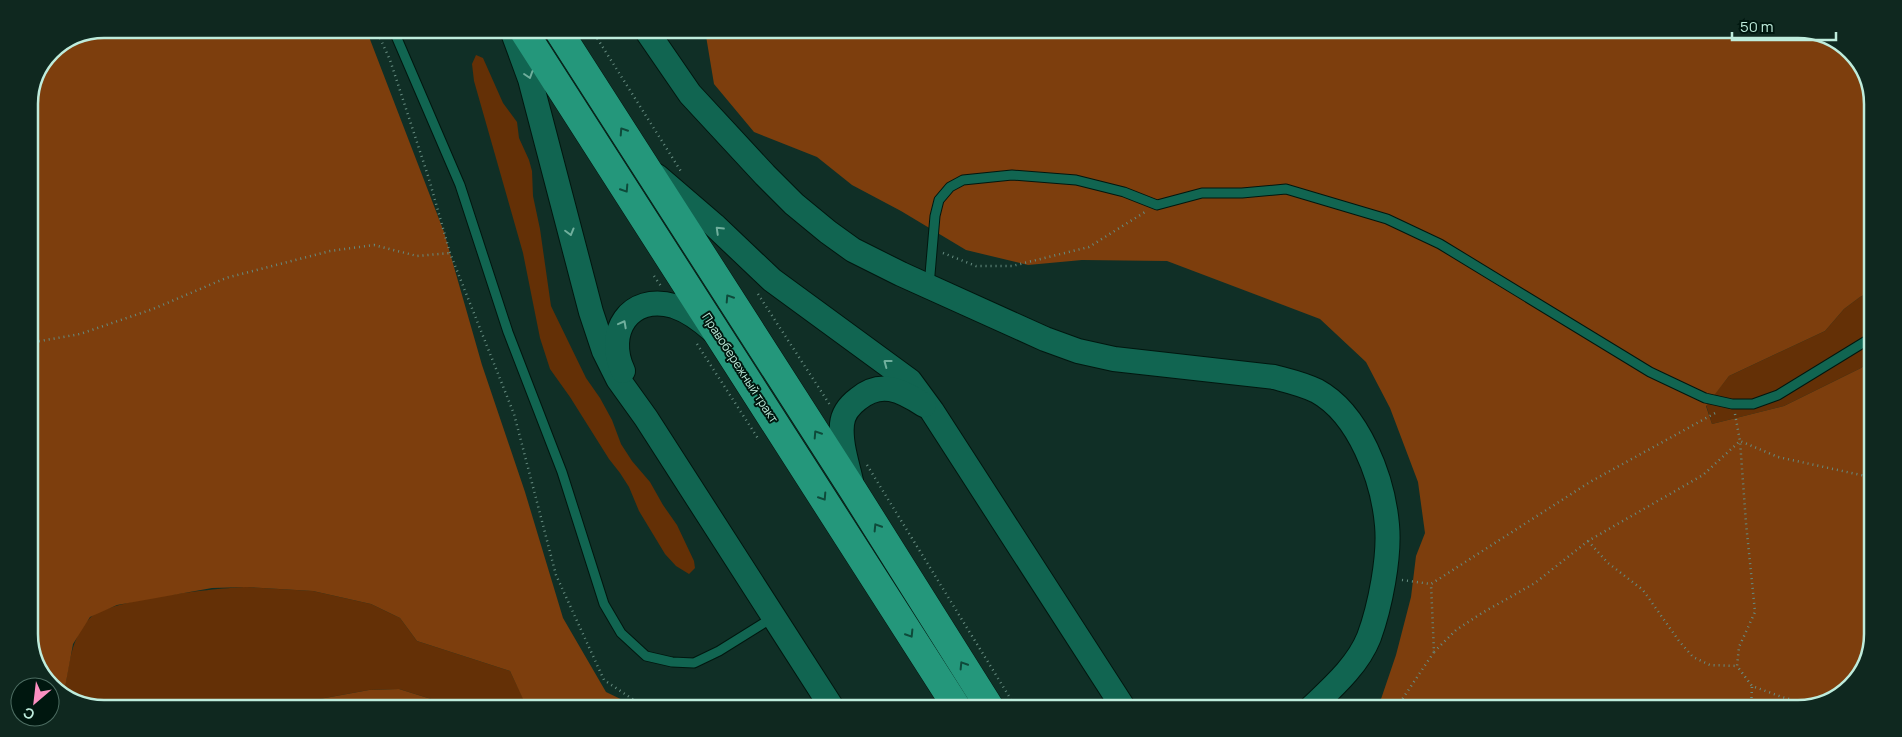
<svg xmlns="http://www.w3.org/2000/svg" width="1902" height="737" viewBox="0 0 1902 737" font-family="Manrope,sans-serif">
  <rect width="100%" height="100%" fill="#102f26"/>
  <g fill="#643006">
    <polygon points="476,55 483,58 503,103 517,122 519,138 529,160 532,171 533,196 540,229 551,306 586,378 600,398 612,420 621,444 632,461 650,482 663,505 677,525 694,561 695,568 689,574 676,566 665,554 639,511 629,487 620,473 609,459 570,397 550,369 540,338 523,253 474,81 472,64"/>
    <polygon points="1872,291 1871,361 1861,368 1784,406 1712,424 1706,405 1729,376 1825,331 1844,309 1860,297"/>
    <path d="M247,587l66,4 58,13 29,14 17,23 93,30 14,29 -65,5 -28,-6 -32,-10 -30,1 -82,15 -208,-1 -15,-11c5,-25 6,-55 26,-75 19,-19 127,-30 157,-31z"/>
  </g>
  <g fill="#7d3e0d">
    <polygon points="104,29 366,29 444,232 482,365 525,492 563,618 606,692 633,705 468,705 523,699 510,671 417,641 400,618 371,604 313,591 247,587 212,588 117,605 90,617 73,644 64,693 44,679 29,638 29,99 51,51"/>
    <polygon points="705,30 1823,33 1858,58 1873,99 1872,291 1860,297 1844,309 1825,331 1729,376 1706,406 1712,424 1784,406 1861,368 1871,361 1869,658 1840,695 1799,708 1383,707 1380,702 1396,655 1411,597 1416,556 1425,533 1418,482 1390,408 1366,362 1320,319 1167,261 1082,260 1028,265 966,250 901,211 852,185 817,157 754,132 714,84"/>
    <polygon points="399,689 431,699 459,705 287,705 369,690"/>
  </g>
  <g fill="none" stroke-linecap="round" stroke-linejoin="round">
    <g stroke="#00170f" stroke-width="11">
      <g id="lane">
        <polyline points="393,29 460,185 508,332 562,472 604,604 621,633 646,656 672,662 694,663 719,651 772,618"/>
        <polyline points="929,286 935,216 939,200 950,187 963,180 1012,175 1076,180 1124,192 1157,205 1202,193 1242,193 1286,189 1387,219 1440,244 1650,372 1705,398 1732,404 1753,404 1778,395 1871,338"/>
      </g>
    </g>
    <g stroke="#00170f" stroke-width="26">
      <g id="secondary">
        <polyline points="512,30 530,79 591,312 604,351 618,379 646,418 831,706"/>
        <path d="M646,30l44,64 75,81 29,29 34,28 25,18 48,24 144,65 33,12 36,8 160,18c15,4 29,7 43,14 42,23 66,88 70,134 3,32 -7,82 -18,112 -11,28 -36,50 -57,70"/>
        <polyline points="657,176 714,225 772,280 910,381 932,411 1123,707"/>
        <path d="M623,371c-18,-38 6,-78 51,-65 15,5 27,14 39,25"/>
        <path d="M851,481c-4,-18 -11,-38 -9,-57 1,-10 8,-19 16,-25 23,-19 43,-9 66,6"/>
      </g>
    </g>
    <g stroke="#00170f" stroke-width="29">
      <g id="highway">
        <polyline points="523,30 956,706"/>
        <polyline points="558,30 853,490 989,706"/>
      </g>
    </g>
    <g stroke="#668c80" stroke-width="2.5" stroke-dasharray="1 4" stroke-linecap="butt">
      <polyline points="376,29 390,60 429,179 450,253 514,414 556,575 604,680 640,704 647,706"/>
      <polyline points="592,30 682,173"/>
      <polyline points="943,253 976,266 1012,266 1089,247 1145,212"/>
      <polyline points="654,276 661,286"/>
      <polyline points="758,294 830,405"/>
      <polyline points="29,343 80,334 153,309 226,278 330,251 374,245 417,256 450,253"/>
      <polyline points="697,344 759,440"/>
      <polyline points="1735,414 1740,441 1746,523 1755,612 1739,647 1737,666 1752,686 1782,697 1810,705"/>
      <polyline points="867,465 1015,706"/>
      <polyline points="1588,541 1608,563 1643,590 1679,641 1693,657 1710,665 1737,666"/>
      <polyline points="1402,580 1431,584"/>
      <polyline points="1434,652 1456,630 1482,613 1535,583 1588,541 1703,475 1740,441 1778,457 1870,477"/>
      <polyline points="741,706 747,703 808,703"/>
      <polyline points="1397,707 1434,652 1431,584 1590,482 1717,412"/>
      <polyline points="1751,708 1752,686"/>
    </g>
    <use href="#lane" stroke="#116551" stroke-width="9"/>
    <use href="#secondary" stroke="#116551" stroke-width="24"/>
    <use href="#highway" stroke="#24977b" stroke-width="28"/>
  </g>
  <defs><path id="oneway-chevron" d="M-2-3.5L2.5 0L-2 3.5" fill="none" stroke-width="1.6" stroke-linecap="round" stroke-linejoin="round" transform="scale(1.25)"/></defs>
  <g stroke="#70af9d">
    <use href="#oneway-chevron" transform="translate(529 75) rotate(72)"/>
    <use href="#oneway-chevron" transform="translate(719 230) rotate(-136)"/>
    <use href="#oneway-chevron" transform="translate(570 232) rotate(75)"/>
    <use href="#oneway-chevron" transform="translate(623 324) rotate(-62)"/>
    <use href="#oneway-chevron" transform="translate(887 363) rotate(-143)"/>
  </g>
  <g stroke="#0e4a3a">
    <use href="#oneway-chevron" transform="translate(623 131) rotate(-123)"/>
    <use href="#oneway-chevron" transform="translate(625 189) rotate(57)"/>
    <use href="#oneway-chevron" transform="translate(729 298) rotate(-123)"/>
    <use href="#oneway-chevron" transform="translate(817 434) rotate(-123)"/>
    <use href="#oneway-chevron" transform="translate(823 497) rotate(57)"/>
    <use href="#oneway-chevron" transform="translate(877 527) rotate(-122)"/>
    <use href="#oneway-chevron" transform="translate(910 634) rotate(58)"/>
    <use href="#oneway-chevron" transform="translate(963 665) rotate(-122)"/>
  </g>
  <g text-anchor="middle" stroke-width="4" stroke-linejoin="round" paint-order="stroke">
    <g font-size="12" fill="#beecdc" stroke="#00170f">
      <text transform="translate(740 368) rotate(57)" y="4">Правобережный тракт</text>
    </g>
  </g>
  <path d="M0 0H1902V737H0ZM104 38H1798A66 66 0 0 1 1864 104V634A66 66 0 0 1 1798 700H104A66 66 0 0 1 38 634V104A66 66 0 0 1 104 38Z" fill="#0f281f" fill-rule="evenodd"/>
  <path fill="none" stroke="#beecdc" stroke-width="2.5" d="M104 38H1798A66 66 0 0 1 1864 104V634A66 66 0 0 1 1798 700H104A66 66 0 0 1 38 634V104A66 66 0 0 1 104 38Z"/>
  <g transform="translate(35 702) rotate(208)"><circle r="24" fill="#00170f" stroke="#4c6c61"/>
  <path d="M0-4L9 19L0 12L-9 19Z" fill="#fc8fc1"/>
  <text y="-8" font-size="14" font-weight="bold" text-anchor="middle" fill="#beecdc">С</text>
  </g>
  <path d="M1732 32v8h104v-8" fill="none" stroke="#beecdc" stroke-width="2.5"/>
  <text x="1740" y="32" font-size="15" fill="#beecdc" stroke="#00170f" stroke-width="4" paint-order="stroke">50 m</text>
</svg>
